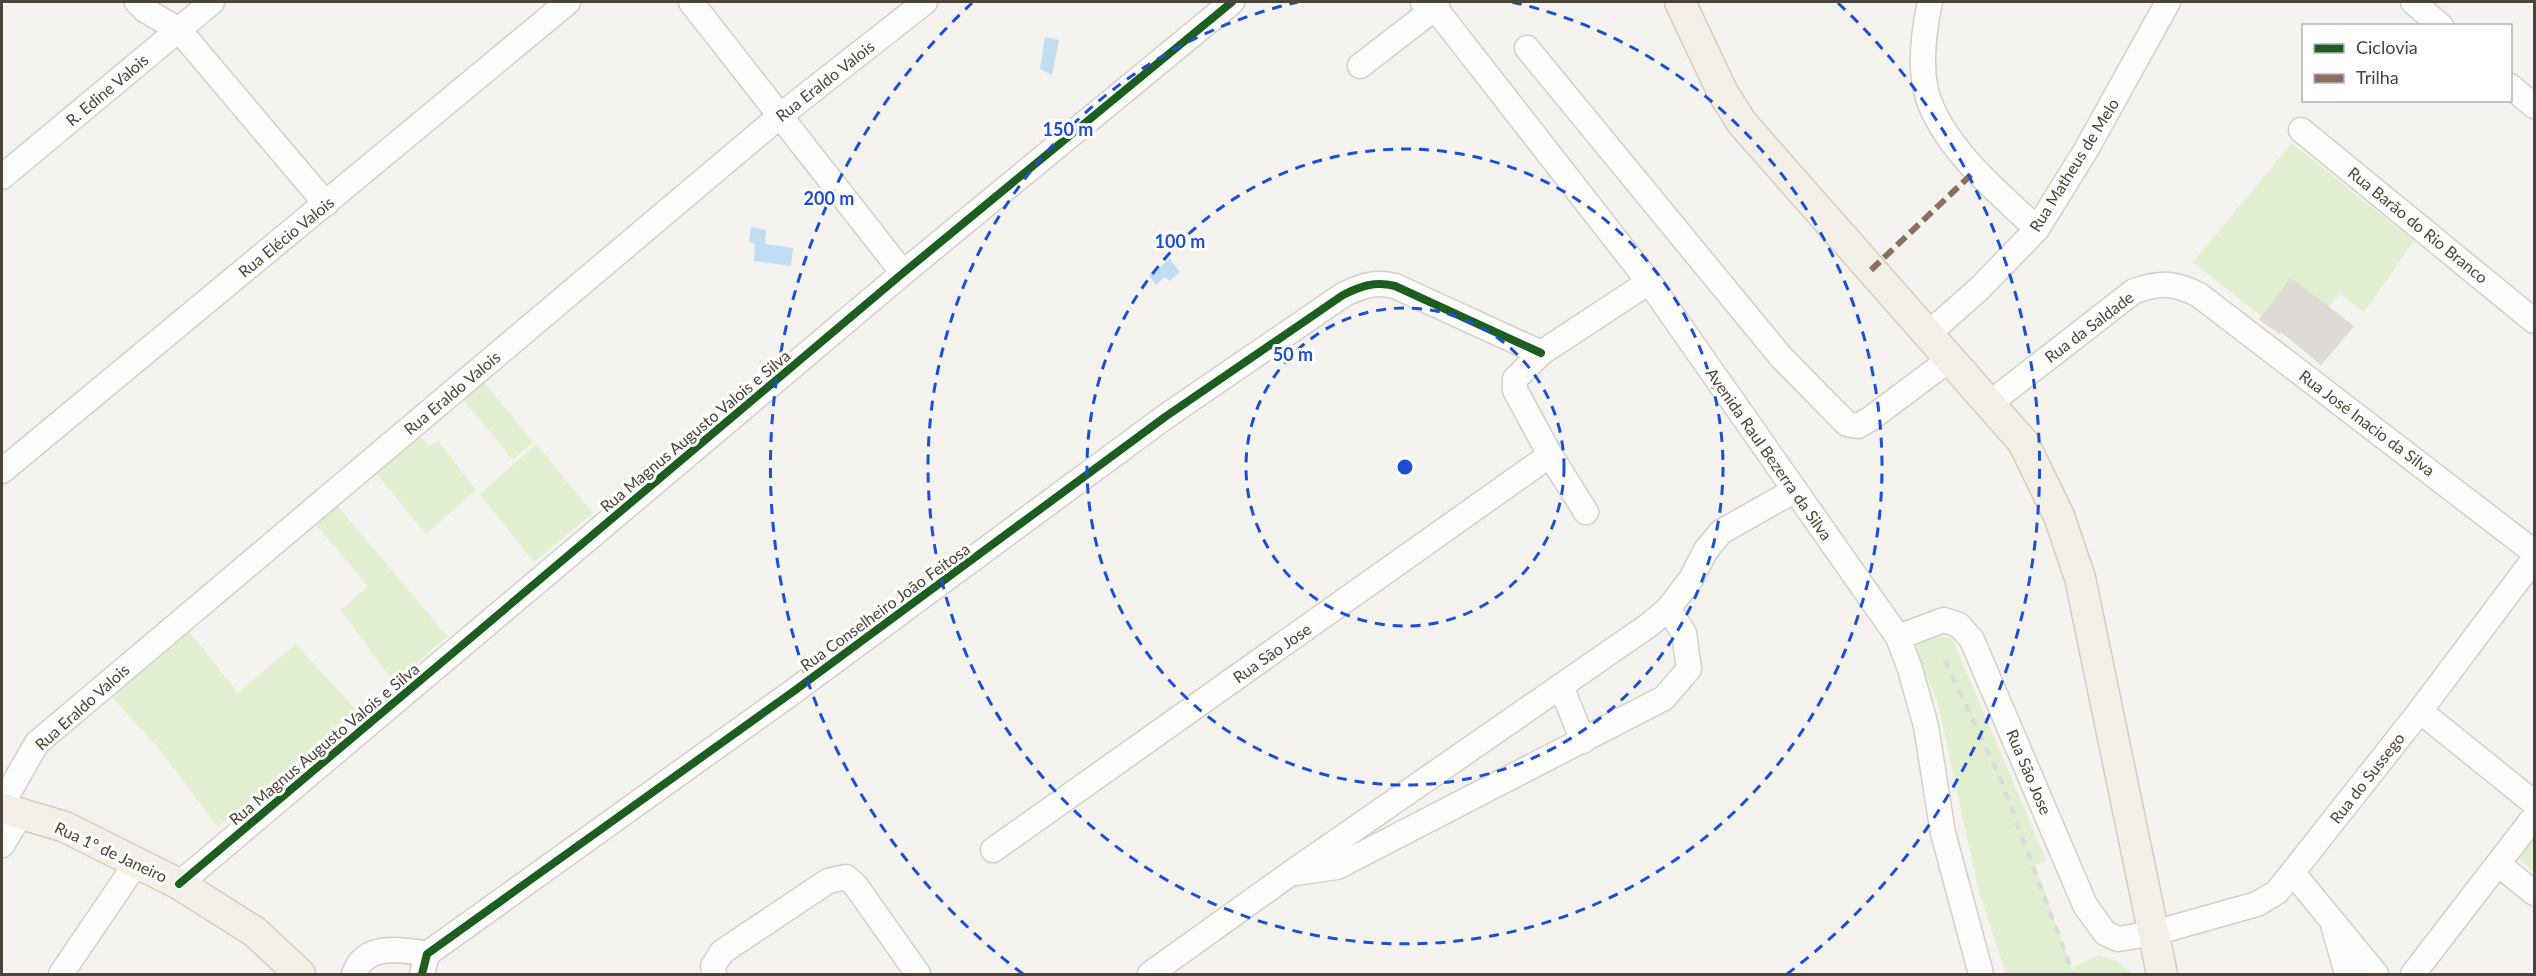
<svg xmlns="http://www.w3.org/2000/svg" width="2536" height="976" viewBox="0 0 2536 976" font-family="Lato,sans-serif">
  <rect width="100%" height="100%" fill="#f4f2ee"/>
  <g fill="#e1eecf">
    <polygon points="2292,143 2414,241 2364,312 2340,294 2295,343 2193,262"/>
    <polygon points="482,380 533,442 513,460 461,397"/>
    <polygon points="416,432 429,446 438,441 476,490 426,534 373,469"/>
    <polygon points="536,444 593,513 534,562 480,494"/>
    <polygon points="334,502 447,636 394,683 341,610 368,586 312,520"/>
    <polygon points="187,629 238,693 296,644 356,710 218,827 160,750 111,696"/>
    <polygon points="1926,635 1952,638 2046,860 2035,866 2074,974 2006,974 1978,888 1938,703 1913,643"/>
    <polygon points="2534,835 2534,872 2517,857"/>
    <polygon points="2099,955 2116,961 2133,974 2076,974 2073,967"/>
  </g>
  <g fill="#c0ddf1">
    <polygon points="1045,37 1059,40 1052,75 1040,69"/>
    <polygon points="751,227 766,230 765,244 793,248 791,266 754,261 755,244 749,242"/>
    <polygon points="1170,259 1180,272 1170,281 1164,277 1156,285 1149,275"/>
  </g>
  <polygon fill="#dedbd6" stroke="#dcd9d4" stroke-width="1.5" points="2291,279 2353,326 2321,364 2281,331 2279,333 2260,319"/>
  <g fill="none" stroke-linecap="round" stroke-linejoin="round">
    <g stroke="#d2d0cb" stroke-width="27">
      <g id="minor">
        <polyline points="137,2 145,10 179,30 326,204"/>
        <polyline points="691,2 903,273"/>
        <polyline points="1423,2 1435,8 1649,282 1898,637 1910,669 1926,726 1943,833 1981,974"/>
        <path d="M1930,2c-6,28 -11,68 -2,96 18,52 70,94 109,131"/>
        <polyline points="2413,2 2441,26"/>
        <polyline points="1527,48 1781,357 1847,424 1858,426 1870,419 1950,359"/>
        <polyline points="1360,66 1435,8 1437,2"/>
        <polyline points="2510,86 2534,106"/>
        <polyline points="2301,130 2534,321"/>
        <polyline points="2,177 212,2"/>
        <polyline points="1929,333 1979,289 2037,229 2086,150 2168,2"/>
        <path d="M1990,403l144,-112c27,-9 39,-9 65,4l335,257"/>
        <polyline points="2,471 568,2"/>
        <polyline points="1586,512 1550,455 1515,390 1515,379 1541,353 1649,282"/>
        <polyline points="1898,637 1944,620 1959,625 1972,640 2085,905 2105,933 2118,939 2154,933 2257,904 2277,892 2420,711 2534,559"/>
        <polyline points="1561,686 1583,741"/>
        <polyline points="2420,711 2534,803"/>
        <polyline points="2,804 37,743 781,115 925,2"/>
        <polyline points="2,845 21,814"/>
        <polyline points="993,850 1550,455"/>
        <polyline points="2498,864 2534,893"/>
        <polyline points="1295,873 1337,867 1664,698 1689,669 1684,633 1668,609"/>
        <polyline points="2293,873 2376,974"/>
        <polyline points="179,884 903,273 1232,2"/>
        <polyline points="2334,928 2347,974"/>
        <polyline points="61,974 137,862"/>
        <path d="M354,974c11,-31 47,-25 73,-20"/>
        <path d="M422,974l5,-20 367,-263 371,-274 178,-122c18,-9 32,-14 52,-9l146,67"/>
        <polyline points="714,974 713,966 722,952 828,881 846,877 856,886 918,974"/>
        <polyline points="1150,974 1291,873 1649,625 1668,609 1691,579 1706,550 1721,532 1795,490"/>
        <polyline points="2413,974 2534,817"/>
      </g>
    </g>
    <g stroke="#d6cebb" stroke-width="33">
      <g id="major">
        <polyline points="1680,2 1723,93 1742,123 2023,442 2059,516 2080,578 2162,974"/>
        <polyline points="2,808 65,827 179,884 255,932 300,974"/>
      </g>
    </g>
    <use href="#minor" stroke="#fdfdfc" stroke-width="24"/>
    <use href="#major" stroke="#f2efe6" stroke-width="30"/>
    <polyline stroke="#dbdbda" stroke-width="4.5" stroke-dasharray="8 8" stroke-linecap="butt" points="1945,661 2001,780 2073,974"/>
    <polyline stroke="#8d6e63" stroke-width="6" stroke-dasharray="12 6" stroke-linecap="butt" points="1871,270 1975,171"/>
    <g stroke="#fff" stroke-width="11">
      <g id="cycleway">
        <polyline points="179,884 903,273 1232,2"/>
        <path d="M422,974l5,-20 367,-263 371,-274 178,-122c18,-9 32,-14 52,-9l146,67"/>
      </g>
    </g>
    <use href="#cycleway" stroke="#1b5e20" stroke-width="8"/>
  </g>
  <g fill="none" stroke="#1d4ed8" stroke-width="3" stroke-dasharray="10 8">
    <circle cx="1405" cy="467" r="159"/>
    <circle cx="1405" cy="467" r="318"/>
    <path d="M1512 2A477 477 0 1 1 1298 2"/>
    <path d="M1023 974A635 635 0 0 1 972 3M1838 3A635 635 0 0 1 1787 974"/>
  </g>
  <g text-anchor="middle" stroke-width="6" stroke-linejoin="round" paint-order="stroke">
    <g font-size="16" fill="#4b4439" stroke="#fff">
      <text transform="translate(825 81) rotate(-38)" y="6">Rua Eraldo Valois</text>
      <text transform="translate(107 90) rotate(-40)" y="6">R. Edine Valois</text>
      <text transform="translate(2074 165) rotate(-58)" y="6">Rua Matheus de Melo</text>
      <text transform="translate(2418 225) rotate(39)" y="6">Rua Barão do Rio Branco</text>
      <text transform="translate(286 237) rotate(-39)" y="6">Rua Elécio Valois</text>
      <text transform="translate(2089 327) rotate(-37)" y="6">Rua da Saldade</text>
      <text transform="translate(452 393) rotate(-40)" y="6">Rua Eraldo Valois</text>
      <text transform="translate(2367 423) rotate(37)" y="6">Rua José Inacio da Silva</text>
      <text transform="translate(695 431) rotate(-40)" y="6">Rua Magnus Augusto Valois e Silva</text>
      <text transform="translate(1769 454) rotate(55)" y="6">Avenida Raul Bezerra da Silva</text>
      <text transform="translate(885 607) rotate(-36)" y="6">Rua Conselheiro João Feitosa</text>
      <text transform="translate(1272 653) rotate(-35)" y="6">Rua São Jose</text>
      <text transform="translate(82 707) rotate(-42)" y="6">Rua Eraldo Valois</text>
      <text transform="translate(324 744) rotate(-40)" y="6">Rua Magnus Augusto Valois e Silva</text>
      <text transform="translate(2029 772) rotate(67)" y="6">Rua São Jose</text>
      <text transform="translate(2367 778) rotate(-52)" y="6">Rua do Sussego</text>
      <text transform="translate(111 852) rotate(25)" y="6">Rua 1º de Janeiro</text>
    </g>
  </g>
  <circle cx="1405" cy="467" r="9" fill="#1d4ed8" stroke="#fff" stroke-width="3"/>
  <g font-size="18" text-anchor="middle" font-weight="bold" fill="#1d4ed8" stroke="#fff" stroke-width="6" stroke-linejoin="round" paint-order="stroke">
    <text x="1068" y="136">150 m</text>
    <text x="829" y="205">200 m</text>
    <text x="1180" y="248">100 m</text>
    <text x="1293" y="361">50 m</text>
  </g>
  <rect width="2536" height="976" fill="none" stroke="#4b4439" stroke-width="6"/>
  <rect x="2302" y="24" width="210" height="78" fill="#ffffff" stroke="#b7b4b0" stroke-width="1.5"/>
  <rect x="2314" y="44" width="30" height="9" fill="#1b5e20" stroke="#b7b4b0" stroke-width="1.5"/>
  <text x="2356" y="54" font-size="18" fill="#4b4439">Ciclovia</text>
  <rect x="2314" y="74" width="30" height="9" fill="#8d6e63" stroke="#b7b4b0" stroke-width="1.5"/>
  <text x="2356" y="84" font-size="18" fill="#4b4439">Trilha</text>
</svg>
